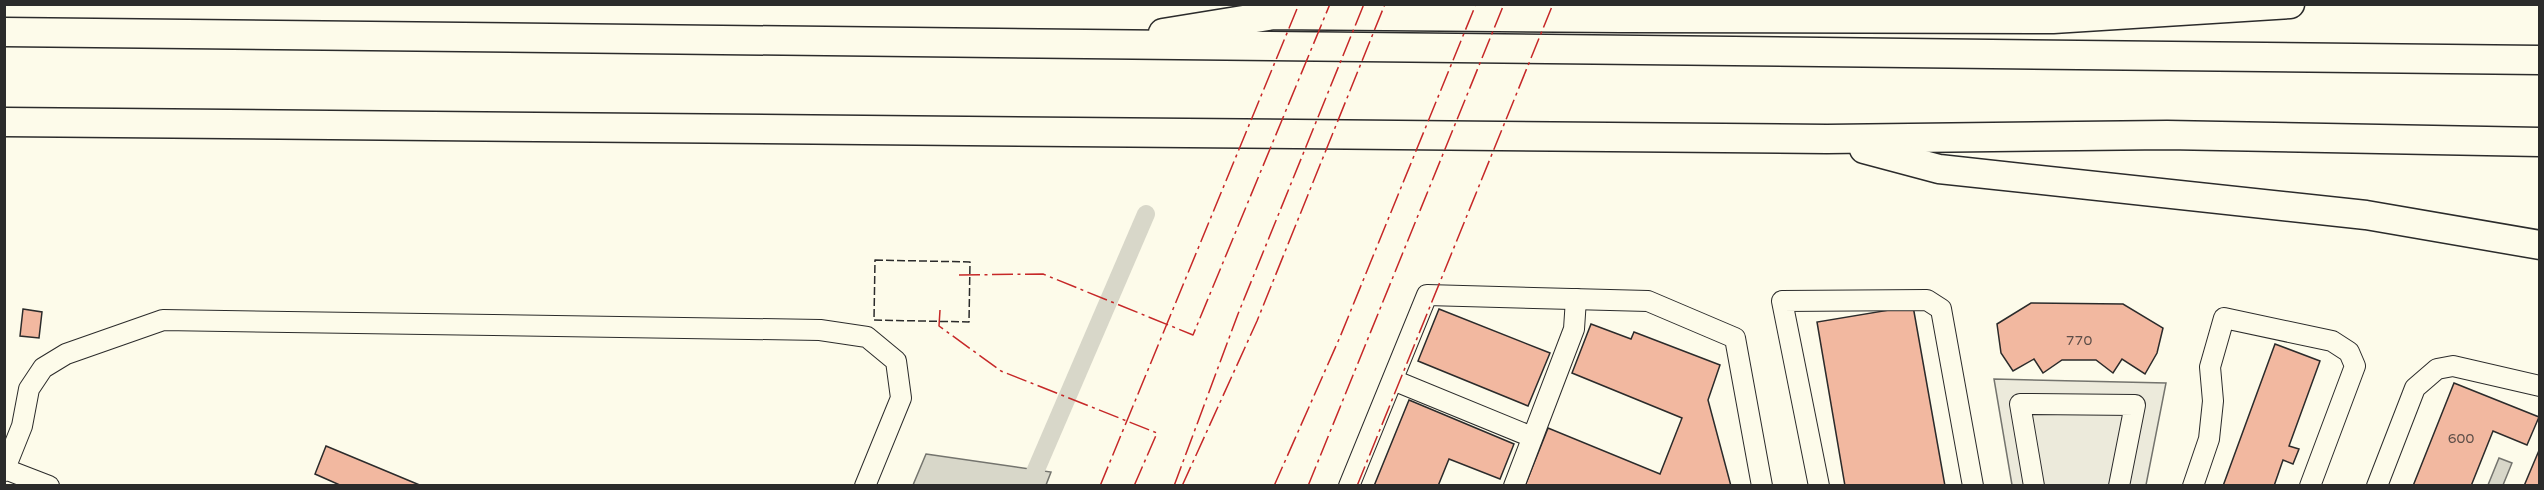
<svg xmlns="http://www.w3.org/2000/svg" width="2544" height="490" viewBox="0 0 2544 490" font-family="'Varela Round',sans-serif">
  <rect width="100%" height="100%" fill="#fdfbea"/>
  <polygon fill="#eceadb" stroke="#74746e" stroke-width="1.5" points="1994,379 2166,383 2146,485 2012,485"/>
  <g fill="#d8d7c9" stroke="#74746e" stroke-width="1.5">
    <polygon points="926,454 1051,472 1046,485 913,485"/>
    <polygon points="2499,458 2512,463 2503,485 2488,485"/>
  </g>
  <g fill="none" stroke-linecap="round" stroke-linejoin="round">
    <polyline stroke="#d8d7c9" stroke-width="18" points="1029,486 1146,214"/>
  </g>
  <g fill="#f2b8a0" stroke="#2b2b2b" stroke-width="1.5">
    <polygon points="2031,303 2123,304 2163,328 2157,353 2145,374 2122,359 2113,373 2096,360 2062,360 2043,373 2034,359 2013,371 2001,353 1997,324"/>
    <polygon points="1913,306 1945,486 1845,486 1817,322"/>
    <polygon points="23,309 42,312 39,338 20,336"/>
    <polygon points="1439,309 1550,353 1528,406 1418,361"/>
    <polygon points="1591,324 1631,339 1634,332 1720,365 1708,400 1731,486 1525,486 1548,428 1660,474 1682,418 1572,373"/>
    <polygon points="2275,344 2320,361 2289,446 2299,449 2293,464 2283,460 2274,486 2223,486"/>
    <polygon points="2454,383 2539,417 2527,445 2493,431 2471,486 2413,486"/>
    <polygon points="1409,400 1514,444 1500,479 1449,459 1438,486 1374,486"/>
    <polygon points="326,446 422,486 342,486 315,474"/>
    <polygon points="2540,448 2540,486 2524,486"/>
  </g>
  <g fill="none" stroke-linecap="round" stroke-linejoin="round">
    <g stroke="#2b2b2b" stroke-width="22">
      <g id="minor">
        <polyline points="1393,380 1532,437"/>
        <polyline points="5,469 49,486"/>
        <polyline points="4,471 22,426 29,389 43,368 66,354 163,320 820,330 867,337 896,361 901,398 865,486"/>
        <polyline points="1349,486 1427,295 1648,301 1735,338 1762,486"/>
        <polyline points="1514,486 1574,329 1576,299"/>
        <polyline points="1819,486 1782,301 1927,300 1941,309 1973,486"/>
        <polyline points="2034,486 2020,404 2135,405 2119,486"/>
        <polyline points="2193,486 2209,439 2213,401 2210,367 2224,318 2332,341 2349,352 2355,366 2310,486"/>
        <polyline points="2377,486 2415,388 2437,369 2453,366 2540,386"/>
      </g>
    </g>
    <g stroke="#2b2b2b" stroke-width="31">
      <g id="highway">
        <polyline points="4,32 2540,60"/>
        <polyline points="1163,33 1274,15 1622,18 2053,19 2290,4"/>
        <polyline points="4,122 1827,139 2167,135 2540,142"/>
        <polyline points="1864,149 1939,169 2366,215 2540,245"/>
      </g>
    </g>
    <use href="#minor" stroke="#fdfbea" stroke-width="20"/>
    <use href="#highway" stroke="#fdfbea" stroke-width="28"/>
    <polygon stroke="#2b2b2b" stroke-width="1.5" stroke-dasharray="8 3" stroke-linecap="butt" points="875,260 970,262 969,322 874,320"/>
    <g stroke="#c62828" stroke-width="1.5" stroke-dasharray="21 4.5 3 4.5" stroke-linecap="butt">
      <polyline points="959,275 1043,274 1193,335 1330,4"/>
      <polyline points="940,310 939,326 1001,371 1157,433 1134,486"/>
      <polyline points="1100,486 1299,4"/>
      <polyline points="1174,486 1238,314 1364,4"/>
      <polyline points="1182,486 1257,321 1385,4"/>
      <polyline points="1274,486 1340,337 1476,4"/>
      <polyline points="1308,486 1504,4"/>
      <polyline points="1357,486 1553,4"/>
    </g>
  </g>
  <g text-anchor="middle" stroke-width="4.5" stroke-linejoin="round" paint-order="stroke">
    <g font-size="14" fill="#5d4e48">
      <text x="2079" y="345">770</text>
      <text x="2461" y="443">600</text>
    </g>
  </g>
  <rect width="2544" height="490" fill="none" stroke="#2b2b2b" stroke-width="12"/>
</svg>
